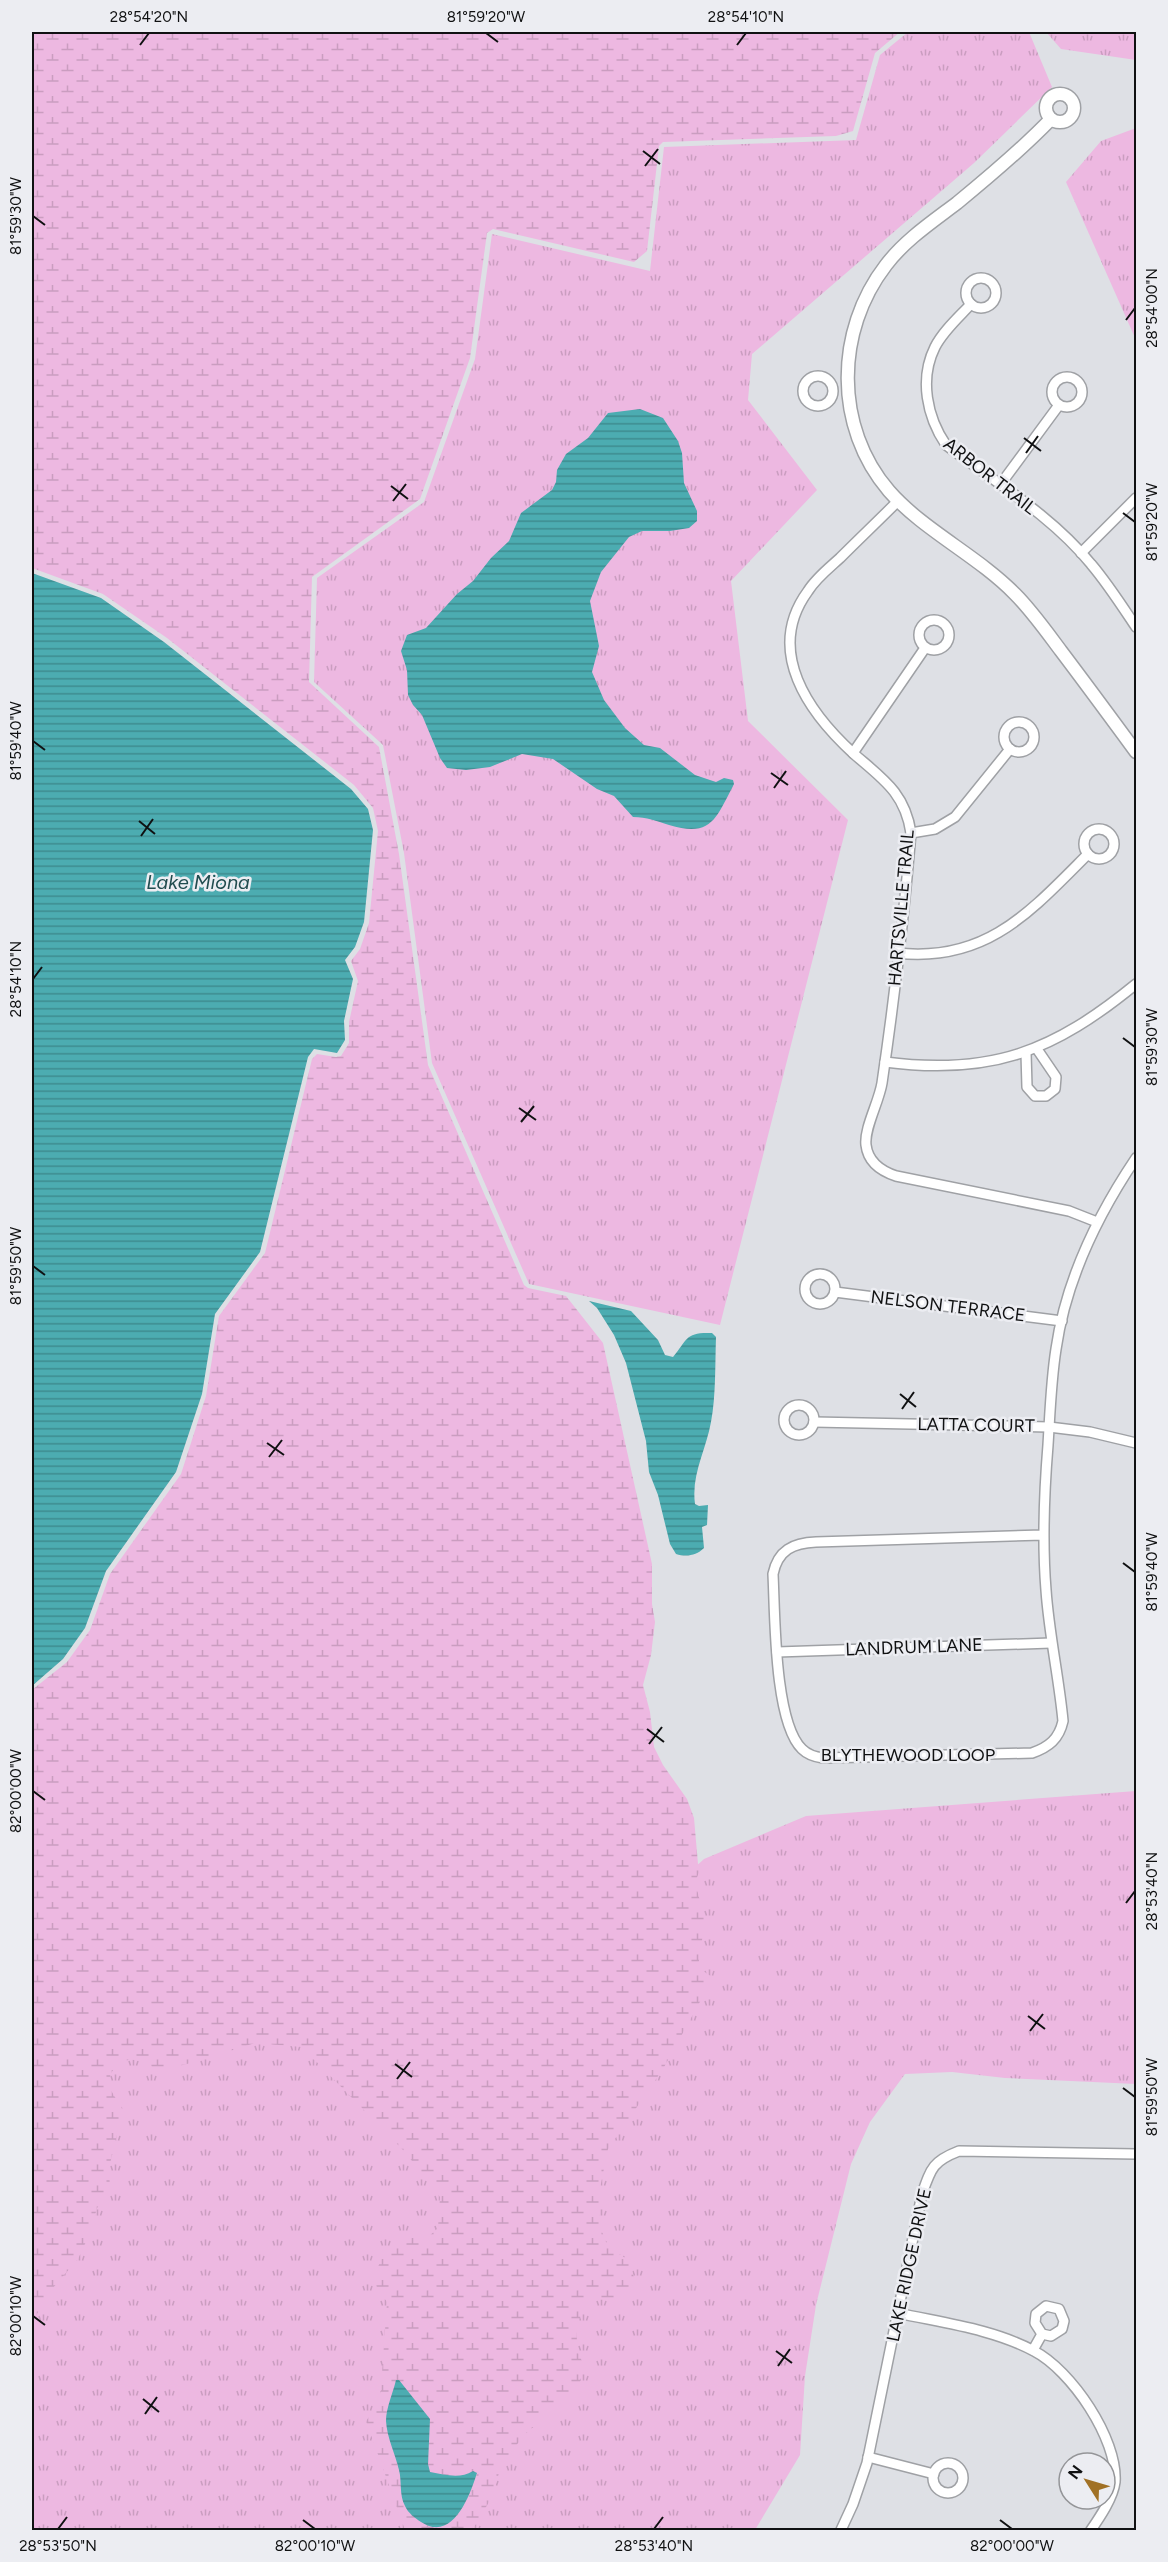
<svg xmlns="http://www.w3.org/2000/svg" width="1168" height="2562" viewBox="0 0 1168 2562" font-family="Figtree,sans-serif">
  <defs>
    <pattern id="grass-tufts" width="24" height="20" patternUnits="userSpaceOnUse" patternTransform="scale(1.5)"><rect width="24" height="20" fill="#edb8e1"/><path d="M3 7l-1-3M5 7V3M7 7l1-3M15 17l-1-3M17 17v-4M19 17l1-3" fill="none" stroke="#ca9dc0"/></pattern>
    <pattern id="wetland-marsh" width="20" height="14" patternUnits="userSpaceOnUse" patternTransform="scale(1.5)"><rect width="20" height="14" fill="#edb8e1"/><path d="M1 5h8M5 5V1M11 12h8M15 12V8" fill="none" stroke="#ca9dc0"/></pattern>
    <pattern id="water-rules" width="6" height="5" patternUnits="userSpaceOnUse" patternTransform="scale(1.5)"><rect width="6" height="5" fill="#4cacb1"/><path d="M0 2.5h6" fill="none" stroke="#3e8b8f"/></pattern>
  </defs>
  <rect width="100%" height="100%" fill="#dee0e5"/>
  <g fill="url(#grass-tufts)">
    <polygon points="908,32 1029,32 1052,87 974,163 752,354 748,400 817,490 731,581 748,721 848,820 720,1325 529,1284 432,1063 404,853 383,745 314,682 317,578 424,502 475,359 492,234 650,271 664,147 856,140 880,55"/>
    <polygon points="1046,32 1136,32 1136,60 1061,49"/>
    <polygon points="1136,128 1136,340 1066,182 1101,141"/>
    <polygon points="1136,1791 1136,2084 1005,2078 952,2072 905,2074 870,2122 851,2164 816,2305 805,2376 800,2455 755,2530 32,2530 32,2297 98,2064 227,1982 453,2089 704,1859 806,1816"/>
  </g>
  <path fill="url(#wetland-marsh)" fill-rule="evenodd" d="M32,32h868l-25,21 -22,78 -17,5 -173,6 -4,4 -12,105 -13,11 -141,-33 -6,4 -17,125 -50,141 -108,78 -3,105 70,65 20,107 29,211 96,220 4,3 38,8 37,47 49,221v40l3,18 -4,33 -8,30 7,27 4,35 9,18 24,34 7,19 4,46 5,-1 -8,19 10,38 -7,47 15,11 -50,91 -55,80 -8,39 -1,36 9,23 22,14 5,22 -20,16 -24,1 -9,11 -6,18 2,23 6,14 -6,23 -54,46 -23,31 -9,31 -18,30 -7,3h-62l-39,-109 14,-19 7,-100 -13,-19c3,-18 12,-42 33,-46 6,-1 14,1 20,1l11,-10 2,-31 -35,-45 -103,-105 -47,-4 -60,19 -37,9c-15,-11 -32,-18 -45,-1 -3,4 -4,9 -4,14 1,8 10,18 14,25l-14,59 1,23 -13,17 -7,25 -12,26 -32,37 -14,28v-634l35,-28 23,-32 20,-56 71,-100 25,-78 13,-80 46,-63 47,-194 5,-5 19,3 5,-1 8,-13v-21l9,-41 -7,-20 9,-12 9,-26 9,-92 -5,-23 -19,-23 -187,-147 -64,-44 -71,-26zM390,2443l39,2 -1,19 2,9c16,2 29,6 43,-2l4,3 -11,30 -11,15 -51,-13 -5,-36z"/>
  <g fill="url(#water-rules)">
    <path d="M640,409l23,9 15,23 4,12 2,30 13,28v10l-8,7 -19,3h-28l-13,6 -28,35 -11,29 9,45 -7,26 12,28 21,28 19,17 16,3 35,27 21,7 8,-4 9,2 1,4c-18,34 -22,54 -65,41 -13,-4 -22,-8 -36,-8l-19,-21 -17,-7 -44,-30 -31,-5 -32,13 -24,3 -19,-2 -7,-10 -18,-43 -9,-10 -5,-10 -1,-25 -6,-19 6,-16 19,-7 31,-34 16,-13 18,-23 18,-17 12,-28 31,-23 4,-8 1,-12 9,-16 22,-16 20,-25z"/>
    <polygon points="32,573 101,598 164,642 351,789 368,809 373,830 364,922 355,947 345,960 353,979 344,1021 345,1040 337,1053 314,1049 308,1057 260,1252 215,1314 202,1394 176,1472 106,1571 85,1628 63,1659 32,1686"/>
    <path d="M589,1301l42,10 27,29 7,15 8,2c15,-18 12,-25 39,-24l4,4c-1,27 0,58 -5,85 -5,28 -20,53 -16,82l4,2 9,-1 -1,20 -5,2 2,21c-8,8 -18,9 -28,6l-6,-10 -12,-49 -9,-23 -3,-31 -20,-78 -12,-28 -17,-27z"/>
    <path d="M396,2380h3l31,39 -2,45 2,8c16,3 30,7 43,-1l4,2c-7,22 -24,70 -56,49 -6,-4 -13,-9 -16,-16 -6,-11 -3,-25 -6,-36 -4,-17 -12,-32 -13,-49 0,-13 7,-28 10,-41z"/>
  </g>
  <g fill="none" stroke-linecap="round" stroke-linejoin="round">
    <g stroke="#9fa1a5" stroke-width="12">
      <g id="minor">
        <circle cx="981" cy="293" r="15"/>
        <path d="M971,304c-12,13 -28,27 -36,43 -16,32 -8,70 11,98 49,37 106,71 145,119 17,20 31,42 45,63"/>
        <circle cx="818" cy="391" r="15"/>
        <circle cx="1067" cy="392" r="15"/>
        <polyline points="1000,485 1059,405"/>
        <path d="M899,500c-20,20 -40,39 -59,58 -11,10 -24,20 -32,33 -44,60 1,122 46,163 29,25 51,39 57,79 -7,83 -17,168 -29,250 -3,19 -18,45 -16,62 2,17 15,26 30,31l173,35 28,11"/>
        <polyline points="1081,553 1136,498"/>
        <circle cx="934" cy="635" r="15"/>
        <circle cx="1019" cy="737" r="15"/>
        <polyline points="853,753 925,648"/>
        <circle cx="1099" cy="844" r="15"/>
        <polyline points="911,833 935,829 955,817 1010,749"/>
        <path d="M897,953c89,10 133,-41 191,-99"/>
        <polyline points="1026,1053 1027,1087 1035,1096 1046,1096 1055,1089 1056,1077 1037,1049"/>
        <path d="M885,1062c107,14 169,-11 251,-78"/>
        <circle cx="820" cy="1289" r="15"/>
        <polyline points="835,1292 1062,1321"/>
        <circle cx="799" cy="1420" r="15"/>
        <polyline points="814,1422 1049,1427 1090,1432 1136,1443"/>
        <path d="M1043,1535l-227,7c-23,1 -38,8 -43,32 2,39 1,148 29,175 6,6 13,8 21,9l209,-5c17,-6 27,-14 31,-32 -4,-43 -14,-87 -17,-131 -4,-49 -2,-96 2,-145 2,-32 3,-64 8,-96 10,-70 41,-133 80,-191"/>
        <polyline points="777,1652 1051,1643"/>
        <path d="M898,2313c45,10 95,16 136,38 37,19 84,88 81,131 -2,16 -15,35 -24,48"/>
        <polyline points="1033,2350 1042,2334 1035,2323 1036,2314 1046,2306 1059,2309 1064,2321 1062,2329 1051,2336 1042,2334"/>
        <polyline points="868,2457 934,2474"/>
        <circle cx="948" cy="2478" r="15"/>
        <path d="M841,2530l12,-26 14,-41 55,-269c9,-26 11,-33 37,-43l177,3"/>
      </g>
    </g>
    <g stroke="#9fa1a5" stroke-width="15">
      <g id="tertiary">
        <circle cx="1060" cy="108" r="14"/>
        <path d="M1051,119c-29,30 -61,57 -94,84 -25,19 -52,37 -71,62 -51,66 -52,162 3,226 34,39 89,65 126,103 17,17 31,37 46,57 25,33 50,67 75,101"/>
      </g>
    </g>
    <use href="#minor" stroke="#fff" stroke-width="9"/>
    <use href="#tertiary" stroke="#fff" stroke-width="12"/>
  </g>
  <path fill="none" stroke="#101112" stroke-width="2" d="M486,33l12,9M140,45l9,-12M737,45l9,-12M643,151l17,13M645,166l13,-17M33,216l12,9M1126,320l9,-12M1024,438l17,13M1026,453l12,-17M391,486l17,13M393,501l13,-17M1123,513l12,9M33,741l12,9M771,773l17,12M774,788l12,-17M139,821l16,13M141,836l12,-17M33,979l9,-12M1123,1038l12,9M519,1108l17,12M521,1122l13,-16M33,1266l12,9M900,1394l16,13M902,1409l12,-17M267,1443l17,12M269,1457l13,-17M1123,1563l12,9M647,1729l17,13M649,1744l13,-17M33,1791l12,9M1126,1903l9,-12M1028,2016l17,13M1030,2031l13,-17M395,2064l17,13M397,2079l13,-17M1123,2088l12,9M33,2316l12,9M776,2351l16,12M778,2366l12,-17M143,2399l16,13M145,2414l12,-17M303,2520l12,9M1000,2520l12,9M58,2529l9,-12M654,2529l9,-12"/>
  <g text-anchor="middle" stroke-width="5" stroke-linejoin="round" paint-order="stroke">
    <g font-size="18" fill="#101112" stroke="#ecedf2">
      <text transform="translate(990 476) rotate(38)" y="6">ARBOR TRAIL</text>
      <text transform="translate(901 908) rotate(-85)" y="6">HARTSVILLE TRAIL</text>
      <text transform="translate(948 1306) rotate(7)" y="6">NELSON TERRACE</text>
      <text transform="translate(976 1425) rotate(1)" y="6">LATTA COURT</text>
      <text transform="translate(914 1647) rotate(-2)" y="6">LANDRUM LANE</text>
      <text x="908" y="1761">BLYTHEWOOD LOOP</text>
      <text transform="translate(909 2265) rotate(-78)" y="6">LAKE RIDGE DRIVE</text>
    </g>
    <g font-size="20" font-style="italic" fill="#214c4f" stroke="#ecedf2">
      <text x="198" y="889">Lake Miona</text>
    </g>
  </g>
  <rect width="1168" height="2562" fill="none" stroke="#ecedf2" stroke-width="66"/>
  <g transform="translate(1087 2481) rotate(307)"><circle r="28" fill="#ecedf2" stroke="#949598" stroke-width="1.5"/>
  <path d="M0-4.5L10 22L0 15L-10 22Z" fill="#a17125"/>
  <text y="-9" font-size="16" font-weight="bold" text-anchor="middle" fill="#101112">N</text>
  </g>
  <rect x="33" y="33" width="1102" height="2496" fill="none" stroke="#101112" stroke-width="2"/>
  <g font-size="15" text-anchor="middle" fill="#101112">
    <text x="149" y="22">28°54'20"N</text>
    <text x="486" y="22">81°59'20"W</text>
    <text x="746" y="22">28°54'10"N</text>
    <text transform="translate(16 216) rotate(-90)" y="5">81°59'30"W</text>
    <text transform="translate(1152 308) rotate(-90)" y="5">28°54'00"N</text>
    <text transform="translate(1152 522) rotate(-90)" y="5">81°59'20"W</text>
    <text transform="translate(16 741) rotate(-90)" y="5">81°59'40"W</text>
    <text transform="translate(16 979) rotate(-90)" y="5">28°54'10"N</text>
    <text transform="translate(1152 1047) rotate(-90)" y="5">81°59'30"W</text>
    <text transform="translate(16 1266) rotate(-90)" y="5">81°59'50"W</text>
    <text transform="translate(1152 1572) rotate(-90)" y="5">81°59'40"W</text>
    <text transform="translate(16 1791) rotate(-90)" y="5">82°00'00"W</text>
    <text transform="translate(1152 1891) rotate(-90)" y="5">28°53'40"N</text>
    <text transform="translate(1152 2097) rotate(-90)" y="5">81°59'50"W</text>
    <text transform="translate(16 2316) rotate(-90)" y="5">82°00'10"W</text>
    <text x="58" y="2551">28°53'50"N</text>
    <text x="315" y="2551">82°00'10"W</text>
    <text x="654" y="2551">28°53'40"N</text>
    <text x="1012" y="2551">82°00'00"W</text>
  </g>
</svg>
